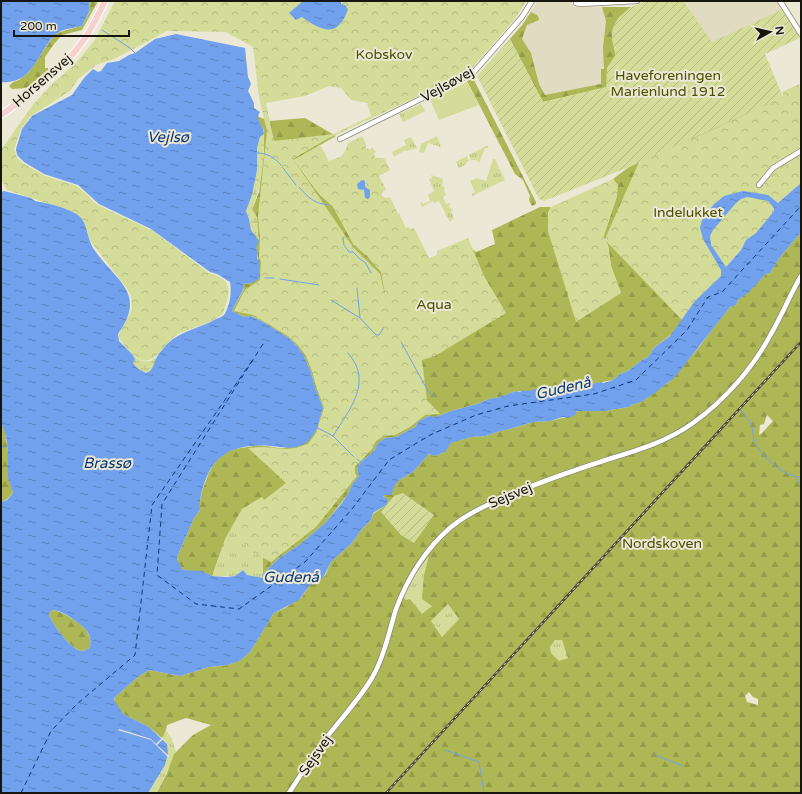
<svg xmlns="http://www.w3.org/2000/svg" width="802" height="794" viewBox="0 0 802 794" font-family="'Varela Round',sans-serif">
  <defs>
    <pattern id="grass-tufts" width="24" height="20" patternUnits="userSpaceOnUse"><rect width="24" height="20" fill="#d4dc99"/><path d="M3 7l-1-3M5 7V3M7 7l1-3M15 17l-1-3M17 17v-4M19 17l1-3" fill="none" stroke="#b5bc83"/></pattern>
    <pattern id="forest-firs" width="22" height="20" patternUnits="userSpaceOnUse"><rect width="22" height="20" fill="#aeb755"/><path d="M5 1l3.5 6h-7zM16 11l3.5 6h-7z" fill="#959c49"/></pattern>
    <pattern id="wetland-marsh" width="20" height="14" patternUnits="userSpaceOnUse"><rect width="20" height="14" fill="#d4dc99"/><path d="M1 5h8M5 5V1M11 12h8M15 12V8" fill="none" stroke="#b5bc83"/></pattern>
    <pattern id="park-crowns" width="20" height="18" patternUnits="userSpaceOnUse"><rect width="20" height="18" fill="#d4dc99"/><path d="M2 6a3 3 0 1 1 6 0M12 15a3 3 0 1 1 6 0" fill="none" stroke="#b5bc83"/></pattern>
    <pattern id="garden-furrows" width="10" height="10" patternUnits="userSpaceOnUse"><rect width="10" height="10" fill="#d4dc99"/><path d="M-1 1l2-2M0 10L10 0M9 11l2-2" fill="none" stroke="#b5bc83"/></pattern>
    <pattern id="water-ripples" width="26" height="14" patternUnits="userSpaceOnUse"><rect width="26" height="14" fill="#71a1ed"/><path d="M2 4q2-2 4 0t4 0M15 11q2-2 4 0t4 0" fill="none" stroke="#5c82be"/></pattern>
  </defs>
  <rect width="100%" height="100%" fill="#ebe8d5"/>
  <g fill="#e0dbc1">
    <polygon points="537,1 572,1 573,7 631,7 619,17 607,87 543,102 510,39 523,24"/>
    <polygon points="685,1 777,1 783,11 711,43"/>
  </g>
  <g fill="url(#grass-tufts)">
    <polygon points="421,104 425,111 403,122 399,114"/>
    <polygon points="437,136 441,147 428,143 424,153 419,152 421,144"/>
    <polygon points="411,137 417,148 406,151 405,150 394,157 392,152 406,145 404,140"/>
    <polygon points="486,146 488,146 487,149 485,148 479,163 476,160 471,160 469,155"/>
    <polygon points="467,156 469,161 468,161 465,165 459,168 456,162"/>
    <polygon points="493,159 495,159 505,180 474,195 473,197 472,194 475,192 470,181 477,178 486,181"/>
    <polygon points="431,175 443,179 442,186 445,187 444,191 446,195 443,197 446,204 450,203 449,207 453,210 451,211 454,218 450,222 439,201 434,203 433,201 422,207 420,202 421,202 423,204 430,201 428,195 434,191 429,179 432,178"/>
    <polygon points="262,497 272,513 263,558 263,578 247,575 242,570 235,576 212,576 225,539 242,509"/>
    <polygon points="430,555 424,575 432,606 422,615 410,599 406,601 403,598 418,570"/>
    <polygon points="448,604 459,619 442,637 431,621"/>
    <polygon points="555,640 562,640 569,657 559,662 551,653 550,647"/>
    <polygon points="166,730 172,739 176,752 157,793 148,793 165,765 167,744 162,738"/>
  </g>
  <g fill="url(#forest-firs)" fill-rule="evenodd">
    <polygon points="89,1 98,1 82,30 62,35 54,44 45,57 45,68 48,68 48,70 26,88 12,89 9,86 13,82 19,80 29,72 55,34 66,30 82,26 90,11"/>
    <path d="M602,7h29c-20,17 -22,23 -15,48l-9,13v19l-64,15 -33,-63 13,-15 8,-12 6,3 2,3v2l-12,5 -5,14 9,14 8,31 6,11 56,-11v-15h3l-1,-22 3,-26z"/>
    <polygon points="473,78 536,202 536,204 532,206 529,200 530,196 523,180 515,174 467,81"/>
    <path d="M801,84l-106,217 -22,32 -18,14 -7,10 -6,3 -14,11 -8,3 -7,6 -22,4 -9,-1 -42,5 -12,4 -12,-1 -16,6 -11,2 -12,5 -26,7 -15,6 -7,-1 -10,5 -4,6 -6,3 -13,7 -11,1 -7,5 -4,8 -13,11 -4,6 2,8 -8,10 -2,6 -7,10 -17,21 -26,22 -20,13 -16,16v-16l8,-45 -9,-16 -20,12 -17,30 -13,37 -7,-3 -22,-3 -6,-9 1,-6 16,-37 6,-8c-1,-11 3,-22 7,-32 8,-22 20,-29 41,-31 5,-1 10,-2 15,-1 7,0 18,4 25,1 8,-2 25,-13 30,-19v-3l5,-17 -8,-21 -4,-15 -7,-16 -6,-9 -8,-8 -25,-16 -13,-7 -8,1 -12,-6 12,-22 -1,-5 9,-1c2,-10 9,-26 4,-35l-4,-38 7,-18 5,-39v-23l-7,-10v-4l12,5 36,-3 31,18 -42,24 27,36 12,10 21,39 17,14h58l35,-17 12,10 19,-8 -3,-14 48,-23h11l-3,6 73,80 -10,-27 -3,-21 -5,-7 14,-42v-11l-4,-6 16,-12 154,-70v-5z"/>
    <path d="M801,232v561h-644l10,-20 7,-19 19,-19 18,-10 -25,-7 -19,7 -1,5 -4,8 -13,-11 -26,-13 -9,-12 1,-5 23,-20 11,-7 31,6 29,-9 19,-2 13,-5 9,-8 24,-39 11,-5 16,-10 9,-13 15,-9 6,-14 21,-19 9,-13 10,-10 2,-6 13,-9 1,-5 -4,-4 1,-1h2l13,-15 14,-8 16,-18 6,2 10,-4 5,-9 21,-6 15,-1 14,-5 6,-1 27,-8 17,-1 21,-5 6,-5h27l25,-4 2,-2 10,-3 28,-20 31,-36 14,-19 16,-20 6,-2 2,-5 10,-8 18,-18 4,-1 8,-13zM767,415l6,6 -11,12 -3,2 1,-10 4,-1zM429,556l-5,19 -2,24 10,7 -10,8 -12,-15 -4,1 -3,-3 15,-27zM448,604l11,15 -17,18 -11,-16zM555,640h7l6,18 -9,3 -8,-8 -1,-6zM749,692l4,5 5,2v6l-11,-3 -2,-6z"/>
    <polygon points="1,424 5,430 13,493 6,500 1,502"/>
    <path d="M52,610c8,0 30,14 35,21 3,6 4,10 3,16 -2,2 -5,4 -8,4 -10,0 -31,-28 -33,-37z"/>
  </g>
  <g fill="url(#wetland-marsh)">
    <path d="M264,134c0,27 -2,51 -12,75l5,8 2,24 -8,-11 -2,-11 -3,-8 6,-16 5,-25v-22l3,-11z"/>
    <path d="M133,355c8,7 13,9 23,3 -1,6 -4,13 -10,15l-9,-5 -4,-5 2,-3z"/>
  </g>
  <g fill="url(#park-crowns)" fill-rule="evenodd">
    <path d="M115,1h411l-11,18 -43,49 -51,27 -94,44 -34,20 60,88 27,27 6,25 -5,-27 -16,-18 -11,-9 -21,-38 -19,-19 -20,-28 26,-15 9,16c13,-5 14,-3 19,-18l14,-7 4,8v4l4,2 2,-3 4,5 -2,1 1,5h9l6,12 -11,6 7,13 -4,4v3l3,2 5,-1 8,17 2,-1v3l6,12 3,-1 1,2 4,-1 15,30 8,-3v-4l31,-13 16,38 22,37 -71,43 -13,4 5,40 13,14 -15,1 -15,12 -15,8 -11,1 -8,5 -4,8 -17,18v6l2,3 -41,51 -45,35 -24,-13 -8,-21 20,-24 27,-21 -38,-35 15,-1 24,2 9,-1 12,-4 8,-11 8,-25 -8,-22 -4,-15 -6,-15 -8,-11 -10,-9 -35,-21 -19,-4 11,-21 15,-10 1,-19 -2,-4 1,-18 -2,-23 9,-85 -8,-34 -6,-50 -27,-15 -59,-1 -51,27 -20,7 -18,14 -8,12 -39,25 -10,13 -7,20 3,9 7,6 21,12 32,10 21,19 55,26 56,42c27,8 20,19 14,41 -6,4 -13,8 -19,10 -9,4 -20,6 -29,12 -13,9 -21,35 -40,20 -6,-5 -12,-11 -16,-18v-4l13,-25 -1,-13 -5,-9 -35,-45 -8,-22 -9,-8 -67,-22 -6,-11v-29l31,-44 20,-22 23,-20 20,-24zM329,86l12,2 10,12 16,3 4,13 -37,18 -60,7 -8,-38 39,-7z"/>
    <polygon points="801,84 801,183 779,203 773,213 756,233 746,240 741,250 730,262 721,276 695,301 682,320 606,241 608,245 611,266 621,293 576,322 548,231 548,213 551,207 613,179 618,185 617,196 603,237 605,239 639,162 712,130 783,97 783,92"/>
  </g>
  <g fill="url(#garden-furrows)">
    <polygon points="646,1 684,1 712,42 783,9 800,38 765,54 783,97 629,167 544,201 539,199 477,76 510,39 543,102 606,87 607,68 616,55 612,39 613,27 619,17 631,7"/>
    <polygon points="403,493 434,515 414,543 401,535 381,512 394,496"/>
  </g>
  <polygon fill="#d4dc99" points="467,82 479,105 439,120 430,100"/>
  <g fill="url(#water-ripples)" fill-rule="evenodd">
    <path d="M1,1h88l1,9 -8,16c-9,2 -21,3 -27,9 -18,18 -22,50 -54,47z"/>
    <path d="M305,1h36v3l6,2 -1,1 2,2c-10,29 -25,23 -46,8l-6,3 -7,-7 13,-11z"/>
    <path d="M176,34l69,14 3,29 3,7 -3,7 6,12v5l6,4c-6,9 4,13 4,22l-4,3 -3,11v22l-5,25 -6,16 3,8 2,11 8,11 -3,7 2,4 -1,7 3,2 -1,18 -7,4 -9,1 1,4 -12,23 12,6 7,-1 14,7 25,16 8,8 6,9 7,16 4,15 8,21 -5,17v3c-5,6 -8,14 -16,17 -10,5 -21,2 -31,1 -26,-2 -51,2 -63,28 -5,11 -9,24 -8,36l-6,8 -16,37 -1,5 6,10 19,1 10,5 14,1 9,-1 8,-6 4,5 16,3 -1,-3 17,-17 20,-13 26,-22 17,-20 7,-11 2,-6 8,-10 -2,-8 4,-6 13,-11 4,-8 7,-5 11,-1 13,-7 6,-3 4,-6 10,-5 7,1 15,-6 26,-7 12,-5 11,-2 16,-6 4,1 4,-2 4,1 12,-3 42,-5 9,1 10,-2 3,1 9,-3 7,-6 8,-3 14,-11 6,-3 7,-10 15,-11 25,-35 26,-25v-6l-18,-31 -3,-11 2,-8 12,-16 10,-8 19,-5 25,4 10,8 23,-20v49l-23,28 -8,13 -4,1 -18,19 -10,7 -2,5 -6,2 -55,70 -19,15 -15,10 -10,3 -2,2 -25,4h-27l-2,4 -6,3 -6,-1 -13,4 -17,1 -27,8 -6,1 -14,5 -15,1 -20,6 -6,9 -10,4 -6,-2 -16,18 -14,8 -4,5 -4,10h-7l-1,2 4,1v5l-1,2 -13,8 -2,7 -10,10 -9,13 -21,19 -8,16 -13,7 -11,15 -25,13 -24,39 -9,8 -13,5 -19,2 -29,9 -31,-6 -11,7 -23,20 -1,3 9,14 26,13 18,17 1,9 -3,12 -17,28h-147v-291l6,-2 6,-7c-1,-6 -5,-11 -5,-17 -1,-17 2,-37 -7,-53v-231l3,-1 27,7 4,3c12,2 40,8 47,18 5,7 6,21 11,29 22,33 55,44 25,86l1,7 14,14 2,5 -2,3 4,5 9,5c7,-2 7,-8 10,-14 2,-5 8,-11 11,-15 13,-13 33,-16 49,-25 2,-1 6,-2 8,-4 6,-9 8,-23 6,-33l-13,-8 -7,-2 -59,-43 -52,-25 -21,-19 -34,-11 -20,-12 -7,-7 -1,-6 6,-20 10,-13 40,-21 12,-17 9,-9 5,3 3,-1 6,-8 12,-2 10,-6 6,-2 20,-14zM747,197l21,4 6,7v3l-18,22 -10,7 -5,10 -15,17 -15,-22 -1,-9 3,-6 23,-27 5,-4zM52,610c8,-1 30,14 35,21 3,5 4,10 3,16 -2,2 -5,4 -8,4 -10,0 -31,-28 -33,-37z"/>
    <polygon points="362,180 365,181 365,187 370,190 370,197 368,199 365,198 364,190 358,189 357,184"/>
  </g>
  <polygon fill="#ebe8d5" points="119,729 151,739 156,744 162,738 163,739 157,745 169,756 168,757 151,740 118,730"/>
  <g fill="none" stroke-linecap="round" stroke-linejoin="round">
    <g stroke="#71a1ed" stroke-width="1">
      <polyline points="102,30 130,48 135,53"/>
      <path d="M257,153c10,0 17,4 24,12"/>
      <polyline points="283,168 296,185"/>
      <path d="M299,187c10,11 14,16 29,18"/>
      <polyline points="343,238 344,245 349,252 353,252 361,260 365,262 371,273"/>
      <polyline points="265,278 274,278"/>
      <polyline points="280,279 319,285"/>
      <polyline points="357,288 360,317"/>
      <polyline points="331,300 360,318 376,335 379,335 383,329"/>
      <polyline points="401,342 428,391 436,398"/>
      <path d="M742,411c3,4 8,10 10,16 1,5 1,10 3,15 6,14 30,36 46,35"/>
      <polyline points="318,428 333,436 354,457"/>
      <path d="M333,436c16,-26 41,-54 15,-83"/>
      <polyline points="1,447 6,447"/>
      <polyline points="357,459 361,462"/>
      <polyline points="796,478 801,485"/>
      <polyline points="445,750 479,762 484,793"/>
      <polyline points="655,755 683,766"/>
    </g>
    <g stroke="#0b377a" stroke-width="1" stroke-dasharray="5 4" stroke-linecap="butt">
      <polyline points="263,344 162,504 157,575 196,604 239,609 305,562 352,509 389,460 430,435 476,415 508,406 594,394 636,380 687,330 708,297 722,292 801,206"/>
      <polyline points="21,793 51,731 77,704 135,655 152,505 254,358"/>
    </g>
    <g stroke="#898675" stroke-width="6">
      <g id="minor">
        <polyline points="576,1 576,3 580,4 637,1"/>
        <polyline points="780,1 801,34"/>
        <polyline points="340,139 473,73 522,17 532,1"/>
        <polyline points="759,185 773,168 801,151"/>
        <path d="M289,793c11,-17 22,-35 34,-51 16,-21 35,-41 49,-64 12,-21 17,-46 24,-69 11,-30 30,-61 55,-82 17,-14 37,-23 57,-31 33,-15 67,-26 101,-37 30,-9 59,-18 84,-36 32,-23 60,-55 78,-89 11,-19 19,-39 30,-58"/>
      </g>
    </g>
    <g stroke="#fff" stroke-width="8">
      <path id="major" d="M1,115c28,-20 62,-45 82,-74 9,-12 15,-26 22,-40"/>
    </g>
    <use href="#minor" stroke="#fff" stroke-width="4.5"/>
    <use href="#major" stroke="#f8d0cf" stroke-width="6"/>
    <g stroke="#4a493f" stroke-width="2.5">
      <polyline id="rail" points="386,793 801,342"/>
    </g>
    <use href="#rail" stroke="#ebe8d5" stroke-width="1" stroke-dasharray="3" stroke-linecap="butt"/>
  </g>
  <g text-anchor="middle" stroke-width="4" stroke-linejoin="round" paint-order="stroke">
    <g font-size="14" fill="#4b5001" stroke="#ebe8d5">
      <text x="384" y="59">Kobskov</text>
      <text x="668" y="80">Haveforeningen<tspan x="668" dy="16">Marienlund 1912</tspan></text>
      <text x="688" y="217">Indelukket</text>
      <text x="434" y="309">Aqua</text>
      <text x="662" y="548">Nordskoven</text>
    </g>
    <g font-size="14" fill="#16150e" stroke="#ebe8d5">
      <text transform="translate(42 80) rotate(-41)" y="5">Horsensvej</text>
      <text transform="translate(447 84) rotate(-29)" y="5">Vejlsøvej</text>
      <text transform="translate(510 495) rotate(-23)" y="5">Sejsvej</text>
      <text transform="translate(315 755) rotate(-55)" y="5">Sejsvej</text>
    </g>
    <g font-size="15" font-style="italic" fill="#0b377a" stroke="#ebe8d5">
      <text x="168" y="142">Vejlsø</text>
      <text transform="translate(563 388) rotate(-13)" y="5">Gudenå</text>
      <text x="107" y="468">Brassø</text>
      <text x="291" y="582">Gudenå</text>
    </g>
  </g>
  <rect width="802" height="794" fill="none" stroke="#16150e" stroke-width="4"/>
  <g transform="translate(770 32) rotate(82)" stroke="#ebe8d5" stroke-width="3" paint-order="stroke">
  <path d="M0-3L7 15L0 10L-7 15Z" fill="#16150e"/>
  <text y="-6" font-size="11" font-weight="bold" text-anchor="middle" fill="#16150e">N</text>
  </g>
  <path d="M14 30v6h115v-6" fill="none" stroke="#16150e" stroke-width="2"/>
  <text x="20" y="30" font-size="12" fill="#16150e" stroke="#ebe8d5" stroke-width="3" paint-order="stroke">200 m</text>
</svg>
